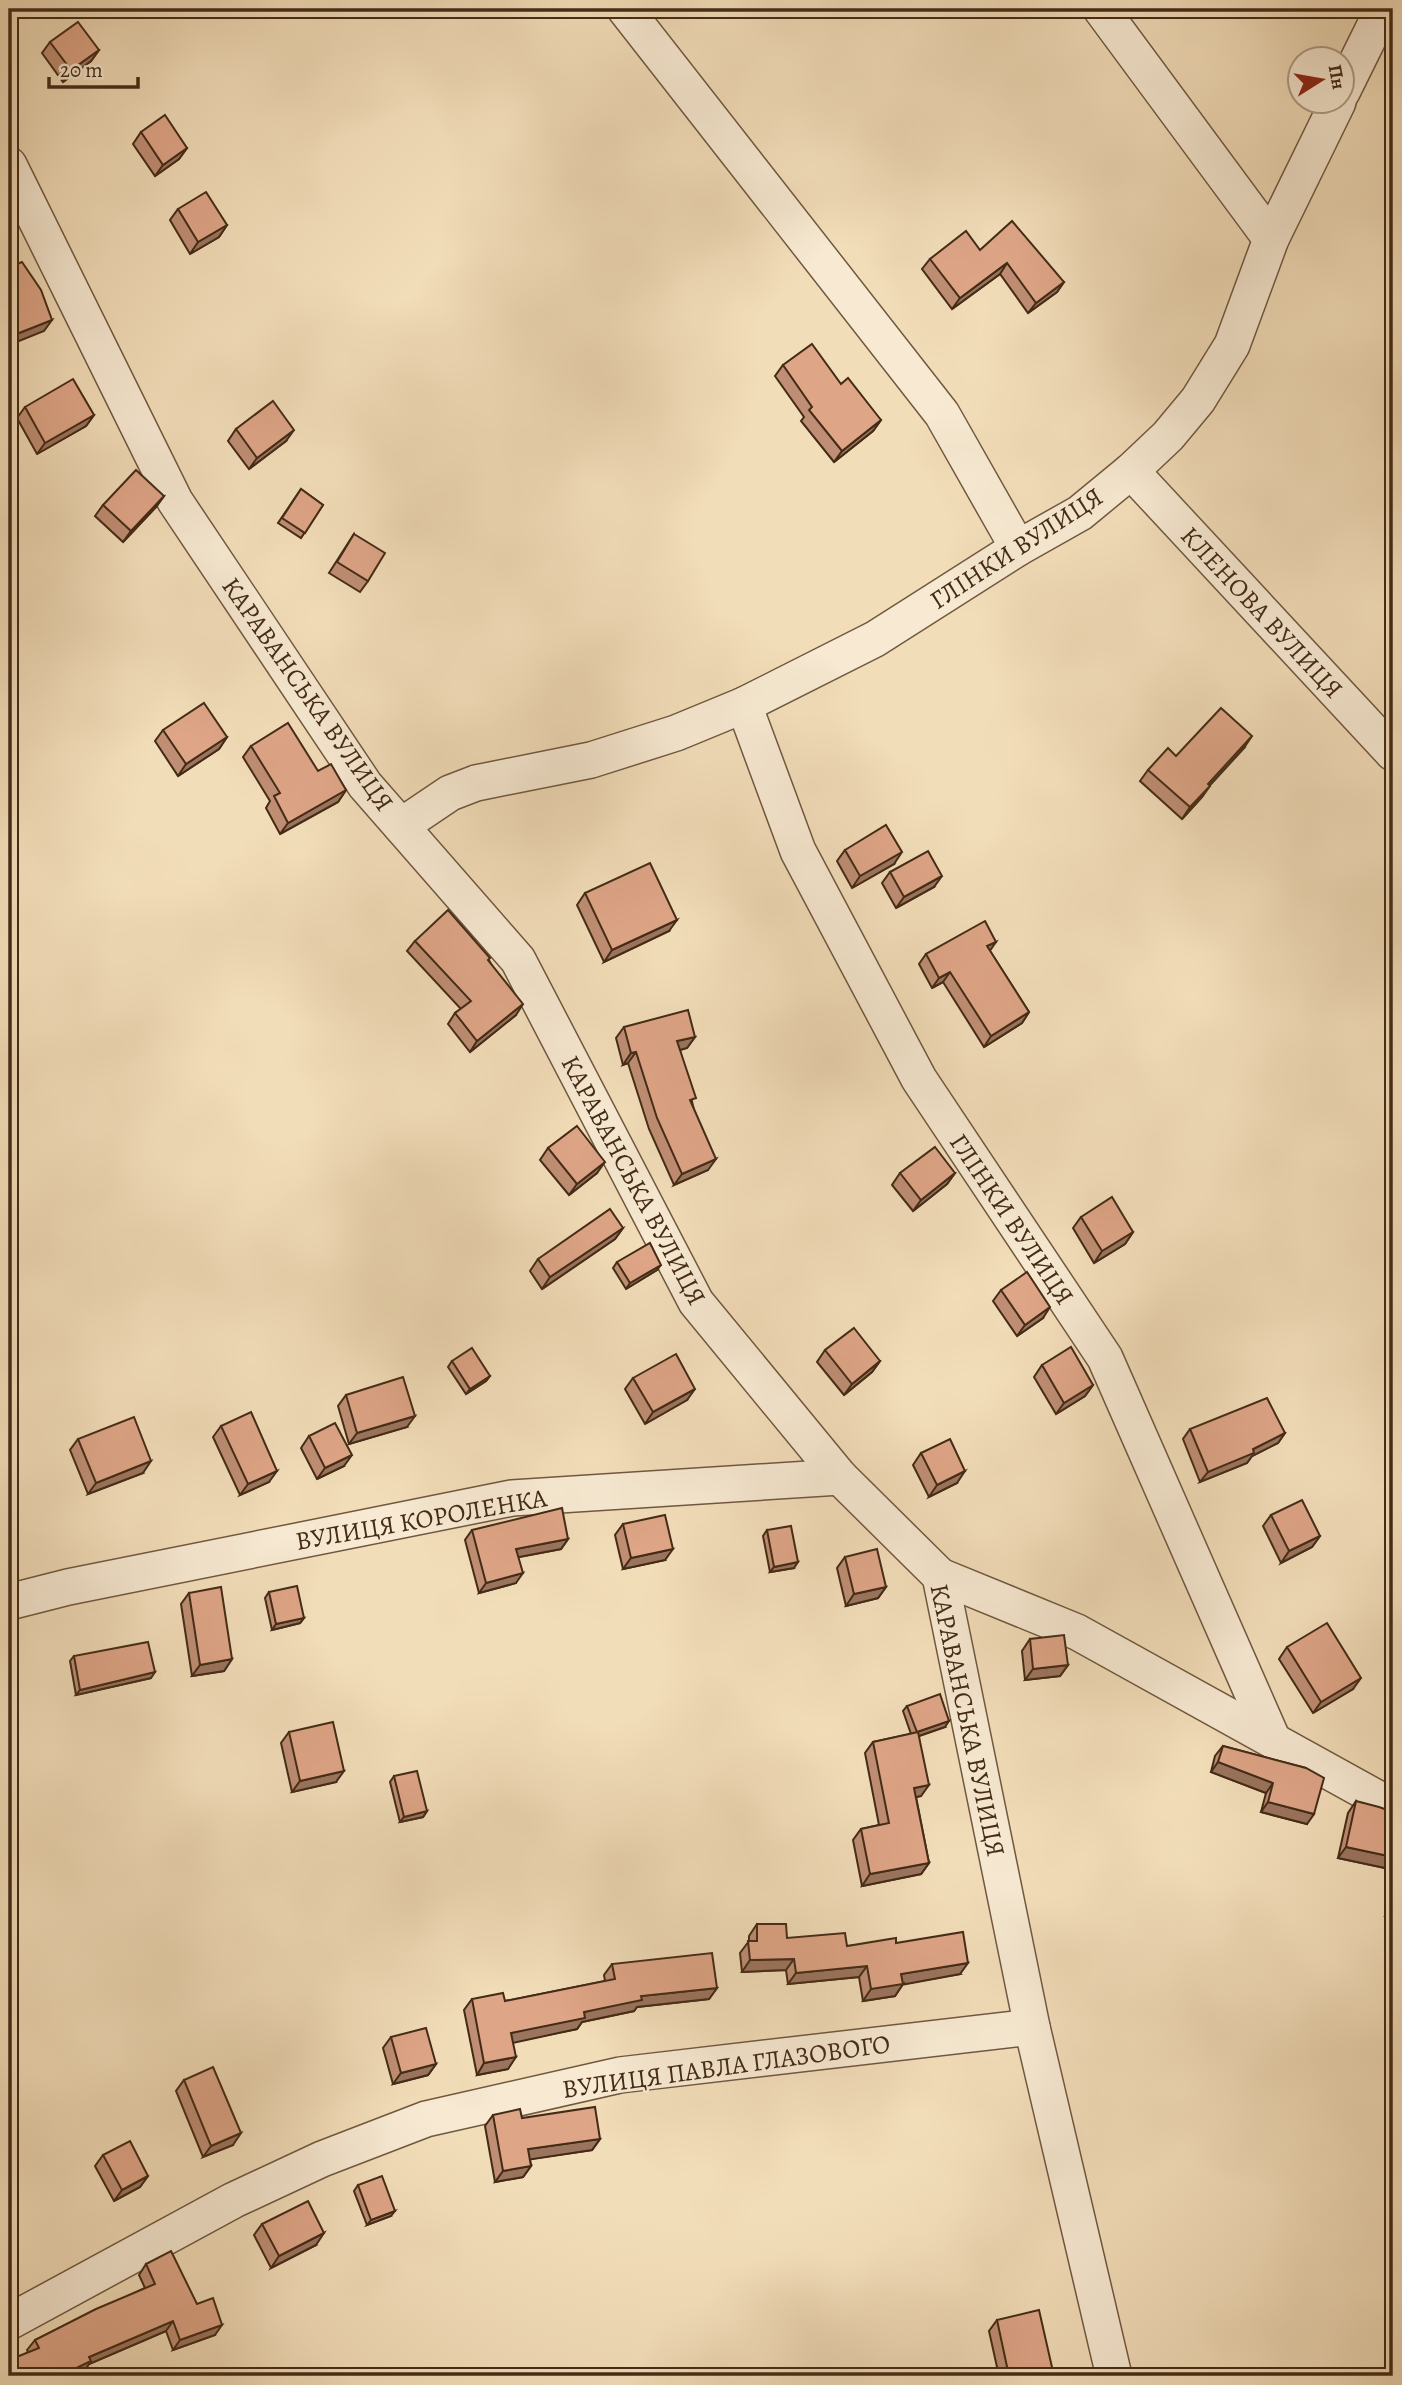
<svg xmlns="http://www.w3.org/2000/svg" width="1402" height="2385" viewBox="0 0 1402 2385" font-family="Alegreya,serif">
  <rect width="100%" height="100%" fill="#f2ddb9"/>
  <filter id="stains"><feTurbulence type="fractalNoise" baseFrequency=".00286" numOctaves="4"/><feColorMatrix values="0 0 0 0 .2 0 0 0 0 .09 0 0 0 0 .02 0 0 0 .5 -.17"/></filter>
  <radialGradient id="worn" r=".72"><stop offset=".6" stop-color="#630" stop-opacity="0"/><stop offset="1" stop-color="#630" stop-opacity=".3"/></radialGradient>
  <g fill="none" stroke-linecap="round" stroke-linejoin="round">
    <g stroke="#70583f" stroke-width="38">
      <g id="minor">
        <polyline points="625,9 942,414 1018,548"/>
        <polyline points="1101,9 1271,239"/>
        <polyline points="1342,92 1383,9"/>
        <polyline points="9,165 175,501 365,785 518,960 696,1302 840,1477 940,1576 1032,2027 1114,2376"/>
        <polyline points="1131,471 1393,753"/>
        <polyline points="744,705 798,851 919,1079 1105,1358 1272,1738"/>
        <polyline points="401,826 450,793 476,783 591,760 676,733 744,705 875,639 1018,548 1080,513 1131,471 1168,436 1198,400 1232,345 1271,239 1338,102"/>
        <polyline points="940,1576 1077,1632 1393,1807"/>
        <polyline points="9,1602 68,1587 512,1498 840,1477"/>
        <polyline points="9,2322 234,2200 322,2159 426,2119 620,2075 1032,2027"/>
      </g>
    </g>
    <use href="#minor" stroke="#f7e9d2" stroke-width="35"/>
  </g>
  <g fill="#bf8e74" stroke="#442b16" stroke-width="2">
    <polygon points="50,42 99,50 91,61 63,82 42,53"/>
    <polygon points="141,132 187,148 179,159 155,176 133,144"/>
    <polygon points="178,209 227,225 219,237 190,254 170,220"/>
    <polygon points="980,250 1064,282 1057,292 1028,313 1000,274 952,309 922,269 930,259"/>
    <polygon points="783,365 841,384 881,420 873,431 834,462 801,421 804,417 775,376"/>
    <polygon points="25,407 94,415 86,426 37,454 17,418"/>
    <polygon points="236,429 286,441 249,469 228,441"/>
    <polygon points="301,489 323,505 301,538 278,523"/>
    <polygon points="164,496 156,507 123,542 95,516 103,505"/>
    <polygon points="354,534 368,581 360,592 329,573"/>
    <polygon points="163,730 227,737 219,749 178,776 155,741"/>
    <polygon points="251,746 318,771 346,790 338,802 280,834 266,808 270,801 243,757"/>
    <polygon points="1244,748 1209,786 1202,797 1182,819 1140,781 1148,770 1176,756"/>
    <polygon points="845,850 894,864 852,888 837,861"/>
    <polygon points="890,872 934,887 896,908 882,883"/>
    <polygon points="585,893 669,931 604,962 577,905"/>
    <polygon points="415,941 489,960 516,1015 470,1052 448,1024 455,1013 461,1009 407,951"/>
    <polygon points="990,951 1029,1012 1022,1023 984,1047 943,982 932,988 919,964 926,954"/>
    <polygon points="624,1027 695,1037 687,1048 680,1050 708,1170 674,1185 649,1129 628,1063 623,1065 616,1038"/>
    <polygon points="548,1148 597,1173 569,1195 540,1160"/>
    <polygon points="900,1173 955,1173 947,1184 913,1211 892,1185"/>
    <polygon points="1081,1217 1133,1232 1125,1244 1094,1263 1073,1228"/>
    <polygon points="623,1228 615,1239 542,1289 530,1271 538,1259"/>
    <polygon points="617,1262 657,1270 626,1289 613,1268"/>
    <polygon points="1001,1290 1043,1318 1017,1336 993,1301"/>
    <polygon points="825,1350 880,1361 872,1372 844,1395 817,1362"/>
    <polygon points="452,1361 490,1376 486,1381 466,1394 448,1367"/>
    <polygon points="1042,1365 1093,1385 1085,1396 1056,1414 1034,1377"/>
    <polygon points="633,1378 687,1400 645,1424 625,1389"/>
    <polygon points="346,1395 407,1427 349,1444 338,1406"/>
    <polygon points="221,1426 269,1482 240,1495 213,1437"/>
    <polygon points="1190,1429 1285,1433 1278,1443 1252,1456 1247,1463 1200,1482 1183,1439"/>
    <polygon points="309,1436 344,1466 317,1479 301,1448"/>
    <polygon points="78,1439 143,1473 88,1494 70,1450"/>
    <polygon points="921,1453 957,1483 929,1497 913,1465"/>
    <polygon points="1271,1515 1320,1536 1312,1547 1281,1563 1263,1526"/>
    <polygon points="623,1524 665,1560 623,1569 615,1535"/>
    <polygon points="472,1530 568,1539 561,1549 518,1557 516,1583 479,1593 465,1540"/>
    <polygon points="767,1530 794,1568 770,1572 763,1536"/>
    <polygon points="845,1557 886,1587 878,1598 846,1606 837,1568"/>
    <polygon points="269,1592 304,1618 300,1623 272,1630 265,1598"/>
    <polygon points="189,1593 232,1659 224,1671 192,1676 181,1604"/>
    <polygon points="1030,1639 1068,1665 1060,1676 1025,1680 1022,1651"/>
    <polygon points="1287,1647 1353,1689 1313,1713 1279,1659"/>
    <polygon points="74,1656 151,1678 76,1695 70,1661"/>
    <polygon points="907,1706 945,1727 919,1736 921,1796 916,1797 929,1863 921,1874 862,1886 853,1840 861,1829 879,1825 865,1753 873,1742 911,1734 903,1711"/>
    <polygon points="289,1732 336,1782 292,1792 281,1743"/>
    <polygon points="1223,1746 1306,1768 1307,1824 1261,1812 1266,1793 1211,1772 1215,1756"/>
    <polygon points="394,1776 427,1811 423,1817 400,1822 390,1782"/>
    <polygon points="1356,1801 1385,1868 1338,1858 1348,1813"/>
    <polygon points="1393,1885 1393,1918 1385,1916"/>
    <polygon points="757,1924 787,1938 847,1946 896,1943 960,1974 903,1984 895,1996 863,2001 859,1977 788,1984 786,1970 742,1972 740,1953 749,1941 749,1936"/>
    <polygon points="612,1964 717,1988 709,1999 637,2007 634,2011 582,2022 577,2029 513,2042 508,2069 477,2075 464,2010 472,1999 505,2001 605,1981 604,1975"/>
    <polygon points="391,2037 436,2064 428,2075 393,2084 383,2048"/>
    <polygon points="184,2080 233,2145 203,2157 176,2091"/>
    <polygon points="493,2115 522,2118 600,2139 592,2150 530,2159 531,2166 523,2177 495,2182 485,2126"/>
    <polygon points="103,2155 148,2176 140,2187 114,2201 95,2166"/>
    <polygon points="358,2185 391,2216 367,2225 354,2191"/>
    <polygon points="262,2224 316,2245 271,2268 254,2235"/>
    <polygon points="146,2264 197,2304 215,2335 173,2350 166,2331 89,2364 84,2371 73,2376 9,2376 28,2352 27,2350 35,2340 145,2288 139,2275"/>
    <polygon points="997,2320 1054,2376 999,2376 989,2331"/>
  </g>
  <g fill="#9b745e" stroke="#442b16" stroke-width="2">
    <polygon points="99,50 91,61 63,82 71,70"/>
    <polygon points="187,148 179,159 155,176 163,165"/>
    <polygon points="227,225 219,237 190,254 198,242"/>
    <polygon points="1007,263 1000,274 952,309 960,298"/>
    <polygon points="1064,282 1057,292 1028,313 1036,303"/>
    <polygon points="52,320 44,331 9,345 9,337"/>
    <polygon points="94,415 86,426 37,454 45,443"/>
    <polygon points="881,420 873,431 834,462 842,451"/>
    <polygon points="294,430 286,441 249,469 257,458"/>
    <polygon points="164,496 156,507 123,542 131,531"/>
    <polygon points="1252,736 1244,748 1200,796 1208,784"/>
    <polygon points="227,737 219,749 178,776 186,764"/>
    <polygon points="1210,786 1202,797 1182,819 1190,807"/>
    <polygon points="346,790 338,802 280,834 288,823"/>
    <polygon points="902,852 894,864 852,888 860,876"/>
    <polygon points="942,876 934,887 896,908 904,897"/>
    <polygon points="677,920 669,931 604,962 612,950"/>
    <polygon points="996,942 989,952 987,946"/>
    <polygon points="950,972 943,982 932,988 939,978"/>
    <polygon points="523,1004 516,1015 470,1052 477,1041"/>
    <polygon points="1029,1012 1022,1023 984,1047 991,1036"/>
    <polygon points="695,1037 687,1048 669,1053 677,1041"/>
    <polygon points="636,1052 628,1063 623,1065 631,1053"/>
    <polygon points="716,1159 708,1170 674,1185 682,1174"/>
    <polygon points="605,1162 597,1173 569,1195 577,1184"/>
    <polygon points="955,1173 947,1184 913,1211 921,1200"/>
    <polygon points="623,1228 615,1239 542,1289 550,1277"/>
    <polygon points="1133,1232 1125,1244 1094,1263 1102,1251"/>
    <polygon points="661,1265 657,1270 626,1289 630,1283"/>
    <polygon points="1050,1307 1043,1318 1017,1336 1025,1325"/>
    <polygon points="880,1361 872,1372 844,1395 852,1384"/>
    <polygon points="490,1376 486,1381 466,1394 470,1389"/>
    <polygon points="1093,1385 1085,1396 1056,1414 1064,1403"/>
    <polygon points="695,1389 687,1400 645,1424 653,1412"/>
    <polygon points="415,1416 407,1427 349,1444 357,1433"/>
    <polygon points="1285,1433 1278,1443 1252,1456 1247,1463 1200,1482 1208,1472"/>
    <polygon points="352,1455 344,1466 317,1479 325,1468"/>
    <polygon points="151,1461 143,1473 88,1494 96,1483"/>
    <polygon points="277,1471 269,1482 240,1495 248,1484"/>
    <polygon points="965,1471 957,1483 929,1497 937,1485"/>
    <polygon points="1320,1536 1312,1547 1281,1563 1289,1551"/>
    <polygon points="568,1539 561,1549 509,1559 516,1549"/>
    <polygon points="673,1549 665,1560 623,1569 631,1558"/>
    <polygon points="798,1562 794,1568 770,1572 774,1567"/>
    <polygon points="523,1573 516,1583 479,1593 486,1583"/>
    <polygon points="886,1587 878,1598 846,1606 854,1594"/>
    <polygon points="304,1618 300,1623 272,1630 276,1624"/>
    <polygon points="232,1659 224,1671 192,1676 200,1665"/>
    <polygon points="1068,1665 1060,1676 1025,1680 1033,1669"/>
    <polygon points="155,1672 151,1678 76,1695 80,1690"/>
    <polygon points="1361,1678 1353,1689 1313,1713 1321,1702"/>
    <polygon points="949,1721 945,1727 913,1738 917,1732"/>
    <polygon points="1218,1762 1273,1783 1266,1793 1211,1772"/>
    <polygon points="344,1771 336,1782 292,1792 300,1781"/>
    <polygon points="929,1785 921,1796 906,1799 914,1788"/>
    <polygon points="1268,1802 1314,1814 1307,1824 1261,1812"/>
    <polygon points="427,1811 423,1817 400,1822 404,1817"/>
    <polygon points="1346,1847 1393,1857 1385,1868 1338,1858"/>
    <polygon points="929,1863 921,1874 862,1886 870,1874"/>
    <polygon points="1391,1907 1393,1908 1393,1918 1385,1916"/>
    <polygon points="794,1959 786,1970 742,1972 750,1960"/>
    <polygon points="968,1963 960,1974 901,1985 903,1984 895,1996 863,2001 871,1989 901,1974"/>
    <polygon points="867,1966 859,1977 788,1984 796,1973"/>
    <polygon points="717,1988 709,1999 637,2007 634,2011 582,2022 577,2029 503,2045 511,2033 641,1996"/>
    <polygon points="516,2057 508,2069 477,2075 484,2063"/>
    <polygon points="436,2064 428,2075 393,2084 401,2073"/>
    <polygon points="241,2133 233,2145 203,2157 211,2146"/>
    <polygon points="600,2139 592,2150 520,2161 528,2149"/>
    <polygon points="531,2166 523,2177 495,2182 503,2171"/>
    <polygon points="148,2176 140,2187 114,2201 122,2190"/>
    <polygon points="395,2211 391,2216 367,2225 371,2220"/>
    <polygon points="324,2233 316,2245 271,2268 279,2256"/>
    <polygon points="173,2321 166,2331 89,2364 84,2371 73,2376 60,2376 89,2357"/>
    <polygon points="222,2325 215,2335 173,2350 180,2340"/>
  </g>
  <g fill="#dea587" stroke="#442b16" stroke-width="2">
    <polygon points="78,22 99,50 71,70 50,42"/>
    <polygon points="165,115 187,148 163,165 141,132"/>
    <polygon points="206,192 227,225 198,242 178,209"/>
    <polygon points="1012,221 1064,282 1036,303 1007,263 960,298 930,259 966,231 980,250"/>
    <polygon points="22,262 41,290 52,320 9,337 9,267"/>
    <polygon points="812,344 841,384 848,378 881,420 842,451 809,410 812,407 783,365"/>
    <polygon points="73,379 94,415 45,443 25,407"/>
    <polygon points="273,401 294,430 257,458 236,429"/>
    <polygon points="136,470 164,496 131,531 103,505"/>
    <polygon points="301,489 323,505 305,533 282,518"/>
    <polygon points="354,534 385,553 368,581 337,562"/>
    <polygon points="204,703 227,737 186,764 163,730"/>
    <polygon points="1221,708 1252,736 1208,784 1210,786 1190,807 1148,770 1168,748 1176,756"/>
    <polygon points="288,723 318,771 331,764 346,790 288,823 274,796 280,793 251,746"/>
    <polygon points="886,825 902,852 860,876 845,850"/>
    <polygon points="928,851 942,876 904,897 890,872"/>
    <polygon points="650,863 677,920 612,950 585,893"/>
    <polygon points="448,910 490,958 488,960 523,1004 477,1041 455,1013 471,1001 415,941"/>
    <polygon points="985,921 996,942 987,946 1029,1012 991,1036 950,972 939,978 926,954"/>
    <polygon points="688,1010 695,1037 677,1041 696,1098 690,1100 716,1159 682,1174 657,1118 636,1052 631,1053 624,1027"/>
    <polygon points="577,1126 605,1162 577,1184 548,1148"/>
    <polygon points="935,1147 955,1173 921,1200 900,1173"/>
    <polygon points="1112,1197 1133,1232 1102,1251 1081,1217"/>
    <polygon points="610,1209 623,1228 550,1277 538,1259"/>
    <polygon points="650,1243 661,1265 630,1283 617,1262"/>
    <polygon points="1027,1272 1050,1307 1025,1325 1001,1290"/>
    <polygon points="854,1328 880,1361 852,1384 825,1350"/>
    <polygon points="1071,1347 1093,1385 1064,1403 1042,1365"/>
    <polygon points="472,1348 490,1376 470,1389 452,1361"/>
    <polygon points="676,1354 695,1389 653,1412 633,1378"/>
    <polygon points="403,1377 415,1416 357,1433 346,1395"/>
    <polygon points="1267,1398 1285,1433 1253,1449 1254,1453 1208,1472 1190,1429"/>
    <polygon points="251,1412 277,1471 248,1484 221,1426"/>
    <polygon points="134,1417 151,1461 96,1483 78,1439"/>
    <polygon points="335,1423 352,1455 325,1468 309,1436"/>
    <polygon points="950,1439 965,1471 937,1485 921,1453"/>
    <polygon points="1302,1500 1320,1536 1289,1551 1271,1515"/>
    <polygon points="562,1508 568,1539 516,1549 523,1573 486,1583 472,1530"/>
    <polygon points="665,1515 673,1549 631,1558 623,1524"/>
    <polygon points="791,1526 798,1562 774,1567 767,1530"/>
    <polygon points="877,1549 886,1587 854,1594 845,1557"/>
    <polygon points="297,1586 304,1618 276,1624 269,1592"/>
    <polygon points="221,1587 232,1659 200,1665 189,1593"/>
    <polygon points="1327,1623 1361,1678 1321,1702 1287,1647"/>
    <polygon points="1064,1635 1068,1665 1033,1669 1030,1639"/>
    <polygon points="148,1642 155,1672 80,1690 74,1656"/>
    <polygon points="940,1694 949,1721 917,1732 907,1706"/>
    <polygon points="333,1722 344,1771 300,1781 289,1732"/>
    <polygon points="918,1732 929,1785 914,1788 929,1863 870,1874 861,1829 889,1823 873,1742"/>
    <polygon points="1223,1746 1306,1768 1324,1778 1314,1814 1268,1802 1273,1783 1218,1762"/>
    <polygon points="417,1771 427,1811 404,1817 394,1776"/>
    <polygon points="1356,1801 1379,1807 1393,1812 1393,1857 1346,1847"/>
    <polygon points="757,1924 786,1924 787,1938 845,1933 847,1946 896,1938 896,1943 963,1932 968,1963 901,1974 903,1984 871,1989 867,1966 796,1973 794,1959 750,1960 748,1941 757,1941"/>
    <polygon points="712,1953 717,1988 641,1996 642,2000 584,2012 585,2018 511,2033 516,2057 484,2063 472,1999 503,1993 505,2001 615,1979 612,1964"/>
    <polygon points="426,2028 436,2064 401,2073 391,2037"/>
    <polygon points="213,2067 241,2133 211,2146 184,2080"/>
    <polygon points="595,2107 600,2139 528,2149 531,2166 503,2171 493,2115 520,2109 522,2118"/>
    <polygon points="130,2141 148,2176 122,2190 103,2155"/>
    <polygon points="382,2176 395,2211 371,2220 358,2185"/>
    <polygon points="308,2201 324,2233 279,2256 262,2224"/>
    <polygon points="171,2251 197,2304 213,2298 222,2325 180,2340 173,2321 89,2357 91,2361 60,2376 9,2376 9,2360 39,2348 35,2340 96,2309 155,2284 146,2264"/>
    <polygon points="1039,2310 1054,2376 1009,2376 997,2320"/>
  </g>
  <g text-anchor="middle" stroke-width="5" stroke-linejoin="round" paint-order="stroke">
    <g font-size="26" fill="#442b16" stroke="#f7e9d2">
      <text transform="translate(1016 548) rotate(-33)" y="9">ГЛІНКИ ВУЛИЦЯ</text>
      <text transform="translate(1262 612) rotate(47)" y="9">КЛЕНОВА ВУЛИЦЯ</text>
      <text transform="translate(308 694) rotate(55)" y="9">КАРАВАНСЬКА ВУЛИЦЯ</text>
      <text transform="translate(634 1180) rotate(62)" y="9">КАРАВАНСЬКА ВУЛИЦЯ</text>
      <text transform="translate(1012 1219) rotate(56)" y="9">ГЛІНКИ ВУЛИЦЯ</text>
      <text transform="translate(421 1519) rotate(-10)" y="9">ВУЛИЦЯ КОРОЛЕНКА</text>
      <text transform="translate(968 1720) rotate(78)" y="9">КАРАВАНСЬКА ВУЛИЦЯ</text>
      <text transform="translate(726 2066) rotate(-8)" y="9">ВУЛИЦЯ ПАВЛА ГЛАЗОВОГО</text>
    </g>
  </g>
  <rect width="1402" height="2385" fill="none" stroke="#f2ddb9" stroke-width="35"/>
  <rect x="10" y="10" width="1381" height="2364" fill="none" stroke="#442b16" stroke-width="3.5"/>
  <rect x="18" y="18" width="1367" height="2350" fill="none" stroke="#442b16" stroke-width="2"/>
  <g transform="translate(1321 80) rotate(79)"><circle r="33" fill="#f7e9d2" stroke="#af9d87" stroke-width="2"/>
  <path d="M0-5L12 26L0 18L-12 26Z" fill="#8f2418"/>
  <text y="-10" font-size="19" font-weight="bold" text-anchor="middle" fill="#442b16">Пн</text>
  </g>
  <path d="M49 77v10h89v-10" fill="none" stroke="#442b16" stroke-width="3.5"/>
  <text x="60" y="77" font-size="21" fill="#442b16" stroke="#f7e9d2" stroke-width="5" paint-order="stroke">20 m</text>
  <rect width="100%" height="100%" filter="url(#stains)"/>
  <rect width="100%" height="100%" fill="url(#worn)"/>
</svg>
